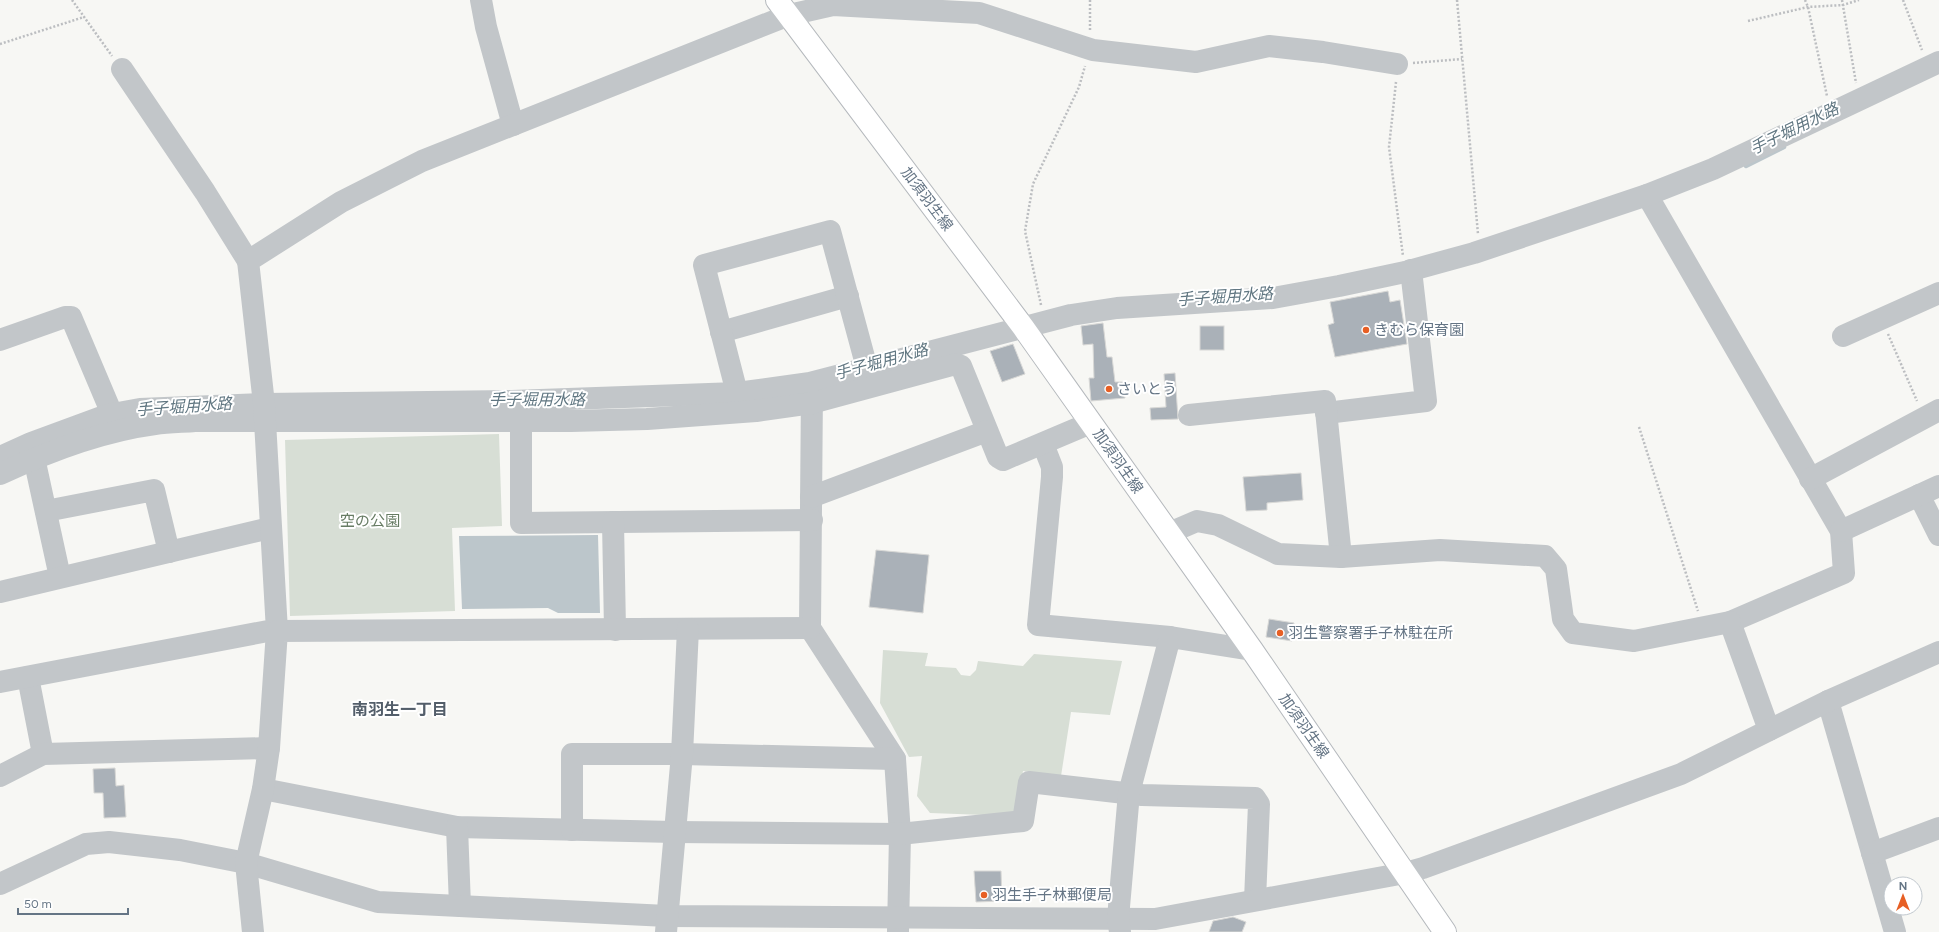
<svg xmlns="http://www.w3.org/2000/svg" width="1939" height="932" viewBox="0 0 1939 932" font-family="Figtree,'Noto Sans JP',sans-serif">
  <rect width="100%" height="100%" fill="#f7f7f4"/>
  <g fill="#d7ded5">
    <polygon points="499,434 502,526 452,528 455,611 290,616 285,440"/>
    <polygon points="883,650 928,653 925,666 956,668 961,675 970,676 976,670 978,661 1023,666 1034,654 1122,661 1110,715 1071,712 1061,776 1023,771 1016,811 1012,816 930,813 917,796 922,756 909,757 880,703"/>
  </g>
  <polygon fill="#bcc6cb" points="598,535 600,613 558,613 548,608 462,609 459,536"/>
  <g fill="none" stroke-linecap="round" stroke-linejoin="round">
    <polyline stroke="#bcc6cb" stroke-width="4.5" points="1746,166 1784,147"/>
  </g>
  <g fill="#aab1b8" stroke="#d8d8d6">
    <polygon points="1388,291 1390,302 1400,300 1407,344 1335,357 1328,325 1334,323 1330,302"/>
    <polygon points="1103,323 1107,357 1112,357 1115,382 1124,382 1125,398 1091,401 1089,378 1094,378 1093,344 1083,345 1081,326"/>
    <rect x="1200" y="326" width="24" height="24"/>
    <polygon points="1013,344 1025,374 1002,382 990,351"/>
    <polygon points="1175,373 1178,419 1151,420 1150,408 1166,407 1164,374"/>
    <polygon points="1301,473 1303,500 1267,503 1267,510 1246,511 1243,477"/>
    <polygon points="876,550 929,555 923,613 869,607"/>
    <polygon points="1269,619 1294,623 1292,641 1266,637"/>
    <polygon points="115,768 116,786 124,785 126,817 104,818 103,793 94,793 93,769"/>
    <polygon points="974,871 1001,871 1002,901 976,902"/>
    <polygon points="1233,917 1246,922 1242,932 1209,932 1213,921"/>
  </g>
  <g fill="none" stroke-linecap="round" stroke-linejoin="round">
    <g stroke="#b5b9bd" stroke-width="24">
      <polyline id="major" points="777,0 1023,327 1252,650 1445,932"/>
    </g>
    <g stroke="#bcbec1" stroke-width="2.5" stroke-dasharray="2 2" stroke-linecap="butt">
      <polyline points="72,0 112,56"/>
      <polyline points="1090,0 1090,32"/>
      <polyline points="1457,0 1478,234"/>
      <polyline points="1805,0 1808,7 1827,96"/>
      <polyline points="1842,0 1856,83"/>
      <polyline points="1903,0 1922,50"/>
      <polyline points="1748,21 1808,7 1843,5 1859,0"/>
      <polyline points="0,44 84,17"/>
      <polyline points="1413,63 1462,59"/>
      <polyline points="1396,82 1389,147 1403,256"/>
      <polyline points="1041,305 1025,231 1033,184 1079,87 1085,66"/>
      <polyline points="1888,334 1917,401"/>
      <polyline points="1639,427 1698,611"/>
    </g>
    <g stroke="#c2c6c9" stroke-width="22">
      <polyline points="481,0 486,27 513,125"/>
      <polyline points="122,69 205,192 248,261"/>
      <polyline points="1647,195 1841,531 1844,573 1730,622 1769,730"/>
      <polyline points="721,332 848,296"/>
      <polyline points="1843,336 1939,293"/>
      <polyline points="0,340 65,317 71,317 112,414"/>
      <polyline points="812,388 810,628 895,759 900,834 898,931"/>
      <polyline points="737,393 704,265 830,231 867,368"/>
      <polyline points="1326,413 1426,401 1411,270"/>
      <polyline points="1189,415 1325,401 1341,557"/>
      <polyline points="521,432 521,523 812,520"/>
      <polyline points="31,444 60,577"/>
      <polyline points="1043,444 1052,467 1052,477 1038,625 1170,637"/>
      <polyline points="0,457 31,443 107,415 140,409 264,404 512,401 737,393 810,383 1071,315 1117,308 1273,298 1339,286 1405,272 1474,253 1647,195 1713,169 1939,62"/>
      <path d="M0,474c49,-23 102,-43 155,-50 13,-2 27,-2 40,-3h376l76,-2 109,-8 56,-8 144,-39 5,2 37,91 5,3 78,-33 8,-6"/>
      <polyline points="1810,479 1939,410"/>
      <polyline points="1919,495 1939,535"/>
      <polyline points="811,497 987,431"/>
      <polyline points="46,511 154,490 169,552"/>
      <polyline points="613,522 615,630"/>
      <polyline points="1841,531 1939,486"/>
      <polyline points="1169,533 1197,521 1218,525 1278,554 1341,557 1440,550 1545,556 1556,569 1563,619 1573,633 1634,641 1730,622"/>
      <polyline points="0,592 270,528"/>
      <polyline points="28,677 43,754"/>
      <polyline points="0,682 268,631 277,631 264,404 248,261 341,202 422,161 789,15 833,5 979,13 1093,50 1196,62 1269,46 1323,52 1397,64"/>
      <polyline points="1828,701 1895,932"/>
      <polyline points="0,776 43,754 269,748"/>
      <polyline points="263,789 457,827 674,832 900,834 1023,821 1029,782 1142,795 1255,798 1259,804 1255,900"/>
      <polyline points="457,827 460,906"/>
      <polyline points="572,830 572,754 682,754 895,759"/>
      <polyline points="1872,853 1939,828"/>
      <polyline points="0,884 86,844 109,842 180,850 246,863 378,902 667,916 1155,919 1405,873 1423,868 1681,774 1828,701 1939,652"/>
      <polyline points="253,932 246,863 263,789 269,748 277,631 810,628"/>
      <polyline points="666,932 682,754 688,629"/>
      <polyline points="1120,932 1118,918 1129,793 1170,637 1252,650"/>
    </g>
    <use href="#major" stroke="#fff" stroke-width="22"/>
  </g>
  <g fill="#e75f24" stroke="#fff" stroke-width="1.5">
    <circle cx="1366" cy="330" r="4"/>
    <circle cx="1109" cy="389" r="4"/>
    <circle cx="1280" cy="633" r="4"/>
    <circle cx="984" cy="895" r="4"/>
  </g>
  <g text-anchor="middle" stroke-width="4" stroke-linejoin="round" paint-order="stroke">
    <g font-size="15" fill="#657585" stroke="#fff">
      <text transform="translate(927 199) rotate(53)" y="5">加須羽生線</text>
      <text transform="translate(1118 461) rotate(55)" y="5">加須羽生線</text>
      <text transform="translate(1304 726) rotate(55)" y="5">加須羽生線</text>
    </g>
    <g font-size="15" fill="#657585" stroke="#fff" text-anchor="start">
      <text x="1374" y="335">きむら保育園</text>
      <text x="1117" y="394">さいとう</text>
      <text x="1288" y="638">羽生警察署手子林駐在所</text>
      <text x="992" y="900">羽生手子林郵便局</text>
    </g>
    <g font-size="15" fill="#677c64" stroke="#fff">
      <text x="370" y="526">空の公園</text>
    </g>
    <g font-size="16" font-style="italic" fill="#617782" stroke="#fff">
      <text transform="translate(1794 128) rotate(-26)" y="6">手子堀用水路</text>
      <text transform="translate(1225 296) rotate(-4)" y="6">手子堀用水路</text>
      <text transform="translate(881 361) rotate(-15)" y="6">手子堀用水路</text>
      <text x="537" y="405">手子堀用水路</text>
      <text transform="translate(184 406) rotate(-4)" y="6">手子堀用水路</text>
    </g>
    <g font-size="16" font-weight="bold" fill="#535e6a" stroke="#fff">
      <text x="400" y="715">南羽生一丁目</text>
    </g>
  </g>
  <g transform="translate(1903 896)"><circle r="19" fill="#ffffff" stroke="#c1c8ce"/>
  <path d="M0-3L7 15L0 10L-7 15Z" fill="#e75f24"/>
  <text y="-6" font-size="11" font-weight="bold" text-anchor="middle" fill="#657585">N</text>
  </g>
  <path d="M18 908v6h110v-6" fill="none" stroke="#657585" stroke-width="2"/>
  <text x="24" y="908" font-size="12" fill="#657585" stroke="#ffffff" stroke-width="3" paint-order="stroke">50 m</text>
</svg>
